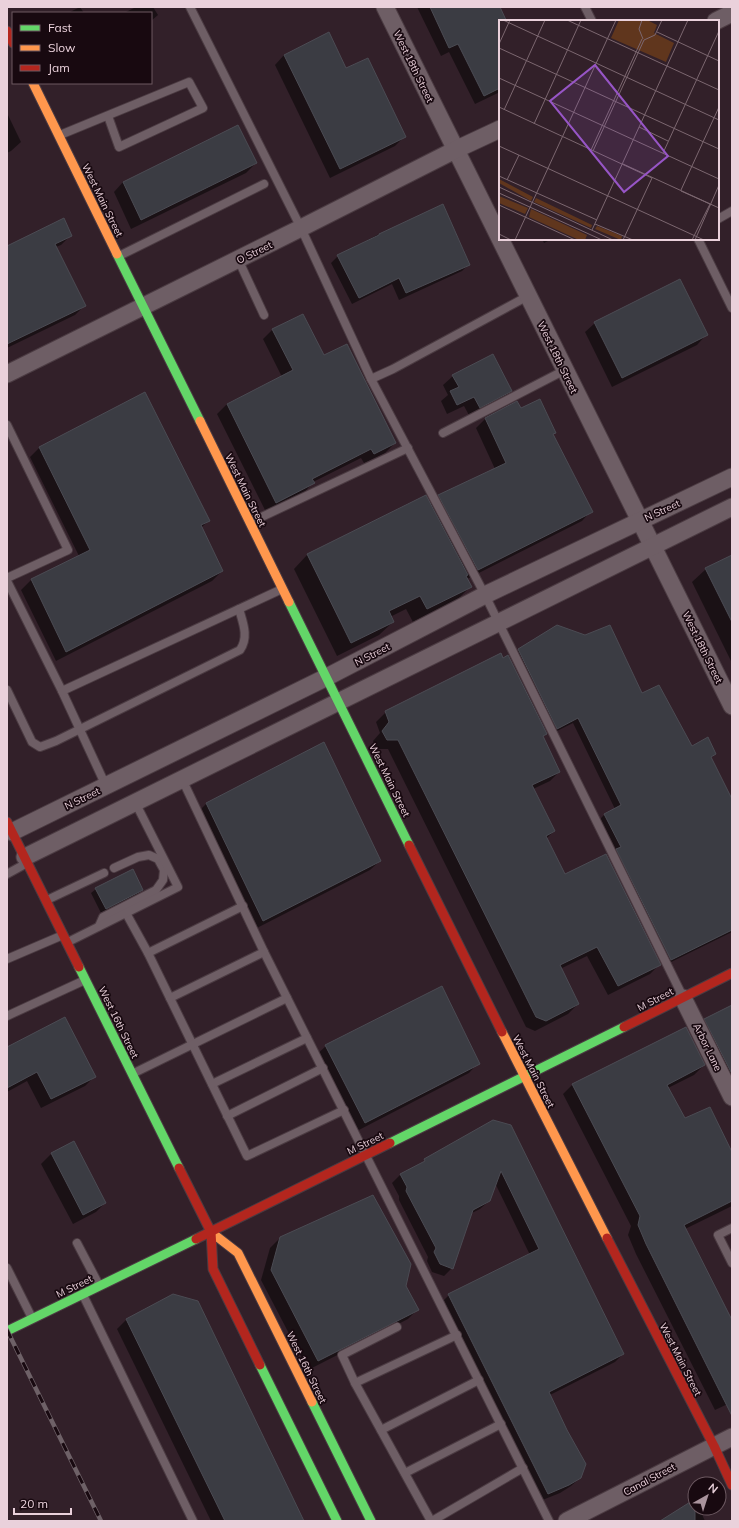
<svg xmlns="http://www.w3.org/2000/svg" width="739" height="1528" viewBox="0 0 739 1528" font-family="Mulish,sans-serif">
  <rect width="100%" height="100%" fill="#322029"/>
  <g fill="#0007">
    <polygon points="80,7 84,13 68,13"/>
    <polygon points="136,7 153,7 158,15 151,21 151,13 124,13"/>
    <polygon points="417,7 499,7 505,21 500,21 500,92 475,104 449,52 441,56"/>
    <polygon points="284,55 346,70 405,136 395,146 330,178 275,65"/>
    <polygon points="7,113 21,142 11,151 7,153"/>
    <polygon points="256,163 246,173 131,229 114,192 123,182"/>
    <polygon points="379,234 469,264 462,271 399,300 392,284 352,304 331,263 338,256"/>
    <polygon points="71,235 61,245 56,247 84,306 75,315 7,348 7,247"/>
    <polygon points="542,239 552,239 544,243"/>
    <polygon points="595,323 706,335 697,345 612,387 585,332"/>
    <polygon points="273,329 323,356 395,443 385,453 364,463 361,458 313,482 304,493 266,512 217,414 227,404 282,377 263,339"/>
    <polygon points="453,376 511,391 501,401 470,417 464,406 447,414 441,401 448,395 443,385"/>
    <polygon points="520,410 555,433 552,435 591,511 582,521 467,579 471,586 457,600 413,622 406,609 390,617 393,622 379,635 337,656 294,569 307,555 426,496 430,505 439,496 495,469 476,428 486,418"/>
    <polygon points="40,447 209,520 201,528 222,571 212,581 56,661 21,590 31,580 79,556 30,457"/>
    <polygon points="732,556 732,663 692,582 706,569"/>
    <polygon points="557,626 641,694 692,747 715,754 710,759 732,801 732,932 665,965 599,820 604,815 615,809 573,723 551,734 513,655 518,650"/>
    <polygon points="386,712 546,734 542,738 559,772 550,781 533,789 554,831 546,839 564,876 660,964 650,974 608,995 587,956 560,969 578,1004 568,1014 535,1031 526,1027 388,749 377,749 373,741 380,733 376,722"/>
    <polygon points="207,803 380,861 370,870 253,930 197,813"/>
    <polygon points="96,889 142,890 137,895 101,913 91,893"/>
    <polygon points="732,1006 732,1081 695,1029 705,1020"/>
    <polygon points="326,1046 478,1063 469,1073 355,1132 316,1055"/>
    <polygon points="7,1048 94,1077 85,1086 41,1108 27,1081 7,1092"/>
    <polygon points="704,1065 694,1075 668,1088 684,1120 732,1154 732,1206 685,1229 732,1323 732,1402 715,1410 636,1254 628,1235 631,1226 563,1094 573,1084"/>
    <polygon points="493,1121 623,1354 615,1362 550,1395 580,1478 571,1486 560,1493 540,1501 441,1303 449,1295 530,1255 495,1183 489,1201 480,1209 470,1214 452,1268 444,1276 432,1272 427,1261 428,1257 399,1200 399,1196 392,1183 400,1175 420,1165 425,1160"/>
    <polygon points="74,1142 105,1203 96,1212 73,1224 41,1164 51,1154"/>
    <polygon points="280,1238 405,1286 417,1310 408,1319 308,1370 261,1280 270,1248"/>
    <polygon points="127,1319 303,1521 211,1521 117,1329"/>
    <polygon points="695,1500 695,1508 699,1508 705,1521 661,1521"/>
  </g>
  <g fill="#3b3c43" stroke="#4b4b53">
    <polygon points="430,7 500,7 506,20 500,21 500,88 484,96 458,44 449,48"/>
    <polygon points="329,32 346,68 368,58 406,137 340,169 284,55"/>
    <polygon points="238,125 257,163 141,220 123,182"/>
    <polygon points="443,204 470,265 406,293 399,278 359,298 337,255 379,235 379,234"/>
    <polygon points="64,218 72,236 55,244 86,306 7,344 7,246"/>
    <polygon points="680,279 708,335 622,378 594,322"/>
    <polygon points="303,314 324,355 347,344 396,443 374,454 371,449 312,479 315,483 276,503 227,404 293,370 272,329"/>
    <polygon points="493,354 512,391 480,408 474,397 457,405 450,391 459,387 452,375"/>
    <polygon points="145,392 210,521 201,525 223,571 66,652 31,579 90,550 39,447"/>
    <polygon points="540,399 556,433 553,434 593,512 478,570 438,495 506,463 485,418 517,401 521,408"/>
    <polygon points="426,495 468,575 466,576 472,587 427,609 420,596 389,611 394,622 351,643 307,554"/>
    <polygon points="732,555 732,622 705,568"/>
    <polygon points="557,625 585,635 610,625 642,693 659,685 692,746 708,737 716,754 711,757 732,799 732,930 671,960 616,849 621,847 604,814 621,805 578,718 557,729 518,649"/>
    <polygon points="501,653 503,658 508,655 547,734 543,736 560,772 532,785 555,831 546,836 565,874 606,854 661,965 618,986 597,947 560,965 579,1004 546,1021 536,1017 398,740 387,740 382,731 389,722 385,711"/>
    <polygon points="324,742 381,861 263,921 206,803"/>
    <polygon points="133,869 143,890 106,909 95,888"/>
    <polygon points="442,986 480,1064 365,1123 325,1045"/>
    <polygon points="732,1005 732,1074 704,1019"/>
    <polygon points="65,1017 96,1077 51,1099 37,1072 7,1088 7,1047"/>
    <polygon points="686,1027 705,1065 667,1085 685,1118 710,1107 732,1152 732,1201 684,1225 732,1320 732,1416 646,1244 638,1225 640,1216 572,1084"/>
    <polygon points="493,1120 511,1125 624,1354 549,1392 567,1430 586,1464 581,1478 569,1485 548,1494 448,1294 539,1249 501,1171 490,1201 473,1210 453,1269 440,1264 434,1252 436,1248 406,1191 407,1187 400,1174 425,1161 424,1159"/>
    <polygon points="74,1141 106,1203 83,1215 51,1153"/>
    <polygon points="373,1195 411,1264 406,1286 419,1310 318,1361 271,1270 280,1237"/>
    <polygon points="173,1294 198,1301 304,1521 225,1521 126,1319"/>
    <polygon points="695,1499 695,1521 660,1521"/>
  </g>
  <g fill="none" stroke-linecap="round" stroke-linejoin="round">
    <g stroke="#4b3b42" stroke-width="10">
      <g id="lane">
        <polyline points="190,7 301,228 371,379 485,595 683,997"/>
        <polyline points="585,7 592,21"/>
        <polyline points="60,135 189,82 203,108 119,147 108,116"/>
        <polyline points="718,219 732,211"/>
        <polyline points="698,239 732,308"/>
        <polyline points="119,256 264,184"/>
        <polyline points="238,259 264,315"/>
        <polyline points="371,379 393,369 528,296"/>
        <polyline points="7,425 68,550 7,578"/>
        <polyline points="443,433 565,370"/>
        <polyline points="251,522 408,448"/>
        <polyline points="7,581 62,691 106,786"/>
        <path d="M7,690l25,52 8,5 16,-6 184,-91c9,-13 3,-27 -1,-41"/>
        <polyline points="62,691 282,589"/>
        <polyline points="182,779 264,952 549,1521"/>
        <polyline points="7,874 27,863"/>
        <polyline points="47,900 104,873"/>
        <polyline points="126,913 148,953 247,1156 344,1110"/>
        <polyline points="99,926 103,917 156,890 163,880 164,870 158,859 149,855 138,857 114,868"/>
        <polyline points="68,942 178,887 135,802"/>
        <polyline points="148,953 243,906"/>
        <polyline points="7,959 63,935"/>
        <polyline points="170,998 264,952"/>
        <polyline points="7,1016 85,980"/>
        <polyline points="134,1073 287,998"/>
        <polyline points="212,1084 307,1038"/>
        <polyline points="227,1116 323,1068"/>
        <polyline points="732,1228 718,1235 732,1263"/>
        <polyline points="77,1243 99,1285"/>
        <polyline points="7,1268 32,1318"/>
        <polyline points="83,1295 193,1521"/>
        <polyline points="355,1383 342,1355 397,1327"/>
        <polyline points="381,1430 479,1380"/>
        <polyline points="405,1473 501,1424"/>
        <polyline points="431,1521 355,1383 457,1335"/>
        <polyline points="432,1521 523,1468"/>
      </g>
    </g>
    <g stroke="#4b3b42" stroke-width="19">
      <g id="street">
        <polyline points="385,7 732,706"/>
        <polyline points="716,21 732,13"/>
        <polyline points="7,374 301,228 455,150 500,129"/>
        <polyline points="12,832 327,677 485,595 732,477"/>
        <polyline points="25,857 732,507"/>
        <polyline points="683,998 732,1097"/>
        <polyline points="567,1521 732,1437"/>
      </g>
    </g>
    <g stroke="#4b3b42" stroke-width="11">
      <g id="fast">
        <polyline points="117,254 200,421"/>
        <polyline points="289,602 409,845"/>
        <polyline points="79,967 179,1168"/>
        <polyline points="390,1143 624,1027"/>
        <polyline points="7,1331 196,1239"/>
        <polyline points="260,1365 337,1521"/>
        <polyline points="312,1402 371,1521"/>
      </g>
    </g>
    <g stroke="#4b3b42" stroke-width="11">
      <g id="slow">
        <polyline points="33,83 117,254"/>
        <polyline points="200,421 289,602"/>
        <polyline points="502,1032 607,1238"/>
        <polyline points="211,1232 238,1253 312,1402"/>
      </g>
    </g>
    <g stroke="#4b3b42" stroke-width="11">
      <g id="jam">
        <polyline points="7,31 13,43"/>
        <polyline points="7,822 79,967"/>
        <polyline points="409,845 502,1032"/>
        <polyline points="624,1027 732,973"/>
        <polyline points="179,1168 211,1232 213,1269 260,1365"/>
        <polyline points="607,1238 714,1446 732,1485"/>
        <polyline points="196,1239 390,1143"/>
      </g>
    </g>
    <use href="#lane" stroke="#6e5e65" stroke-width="8"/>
    <use href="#street" stroke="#6e5e65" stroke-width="17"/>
    <use href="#fast" stroke="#63d668" stroke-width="9"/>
    <use href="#slow" stroke="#ff974d" stroke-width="9"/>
    <use href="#jam" stroke="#b3261e" stroke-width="9"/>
    <g stroke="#6e6167" stroke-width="4.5">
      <polyline id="rail" points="7,1330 101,1521"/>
    </g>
    <use href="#rail" stroke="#180910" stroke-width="3" stroke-dasharray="9" stroke-linecap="butt"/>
  </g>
  <g text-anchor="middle" stroke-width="3.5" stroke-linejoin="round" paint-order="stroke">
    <g font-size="10" fill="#ead1db" stroke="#180910">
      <text transform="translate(414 66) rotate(64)" y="4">West 18th Street</text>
      <text transform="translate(103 200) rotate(64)" y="4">West Main Street</text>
      <text transform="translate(254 252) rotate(-26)" y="4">O Street</text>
      <text transform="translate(558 357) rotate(64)" y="4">West 18th Street</text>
      <text transform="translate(246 490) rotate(64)" y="4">West Main Street</text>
      <text transform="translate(662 510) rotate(-25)" y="4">N Street</text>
      <text transform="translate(703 647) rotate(64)" y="4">West 18th Street</text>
      <text transform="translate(372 654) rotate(-27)" y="4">N Street</text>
      <text transform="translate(390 780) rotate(64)" y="4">West Main Street</text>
      <text transform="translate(82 798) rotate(-26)" y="4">N Street</text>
      <text transform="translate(655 999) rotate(-27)" y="4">M Street</text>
      <text transform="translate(119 1022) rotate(64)" y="4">West 16th Street</text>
      <text transform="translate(708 1047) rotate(64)" y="4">Arbor Lane</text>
      <text transform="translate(534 1071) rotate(63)" y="4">West Main Street</text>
      <text transform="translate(365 1143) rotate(-26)" y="4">M Street</text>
      <text transform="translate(74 1286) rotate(-26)" y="4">M Street</text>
      <text transform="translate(681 1359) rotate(63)" y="4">West Main Street</text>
      <text transform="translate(307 1367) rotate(64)" y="4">West 16th Street</text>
      <text transform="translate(649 1479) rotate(-28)" y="4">Canal Street</text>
    </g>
  </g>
  <g transform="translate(499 20)">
    <rect width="220" height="220" fill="#322029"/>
    <path d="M120,0h28l10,5 -3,8 20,10 -8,19 -55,-24zM0,159l34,18 -2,4 -32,-18zM0,176l29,12 -3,6 -26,-11zM37,178l56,27 -1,3 -57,-26zM32,189l56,26 -2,5h-6l-50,-23zM98,206l25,10 -1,4 -26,-11z" fill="#60361d"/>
    <path fill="none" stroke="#7c6770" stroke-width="1" d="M4,0l216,100M68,0l152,70M143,0l-3,9 4,10M158,12l62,29M145,20l11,-5 7,-15M0,24l11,-24M0,28l220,101M0,58l220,101M0,87l153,71M5,90l41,-90M35,104l47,-104M140,107l29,14M0,126l205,94M92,130l51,-111M94,131l51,-111M164,133l56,-122M124,144l96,44M0,156l98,44M8,160l12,-25M0,167l114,53M182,170l38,-83M182,171l29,13M0,173l103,47M0,185l76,35M96,204l38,16M93,210l96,-210M0,214l12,6M16,220l101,-220M124,220l29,-62M193,220l18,-36M196,220l24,-55"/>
    <path fill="#9755c6" fill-opacity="0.15" stroke="#9755c6" stroke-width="2" d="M96,45l73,91 -44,36 -74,-91z"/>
    <rect width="220" height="220" fill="none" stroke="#ead1db" stroke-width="2"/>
  </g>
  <rect width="739" height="1528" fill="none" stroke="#ead1db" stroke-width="16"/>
  <rect x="12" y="12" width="140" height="72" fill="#180910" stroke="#6c5961"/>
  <rect x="20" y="25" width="20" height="6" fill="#63d668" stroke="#6c5961"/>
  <text x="48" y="32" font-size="12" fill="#ead1db">Fast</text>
  <rect x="20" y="45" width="20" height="6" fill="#ff974d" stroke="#6c5961"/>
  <text x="48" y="52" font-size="12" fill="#ead1db">Slow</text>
  <rect x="20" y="65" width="20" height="6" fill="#b3261e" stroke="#6c5961"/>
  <text x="48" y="72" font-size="12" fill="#ead1db">Jam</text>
  <g transform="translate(707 1496) rotate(39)"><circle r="19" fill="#180910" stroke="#6c5961"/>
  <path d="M0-3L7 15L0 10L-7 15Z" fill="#aa939d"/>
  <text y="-6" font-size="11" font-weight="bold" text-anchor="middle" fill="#ead1db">N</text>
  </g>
  <path d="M14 1508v6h57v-6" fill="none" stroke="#ead1db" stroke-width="2"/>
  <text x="20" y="1508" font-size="12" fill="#ead1db" stroke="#180910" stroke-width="3" paint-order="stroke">20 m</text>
</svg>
